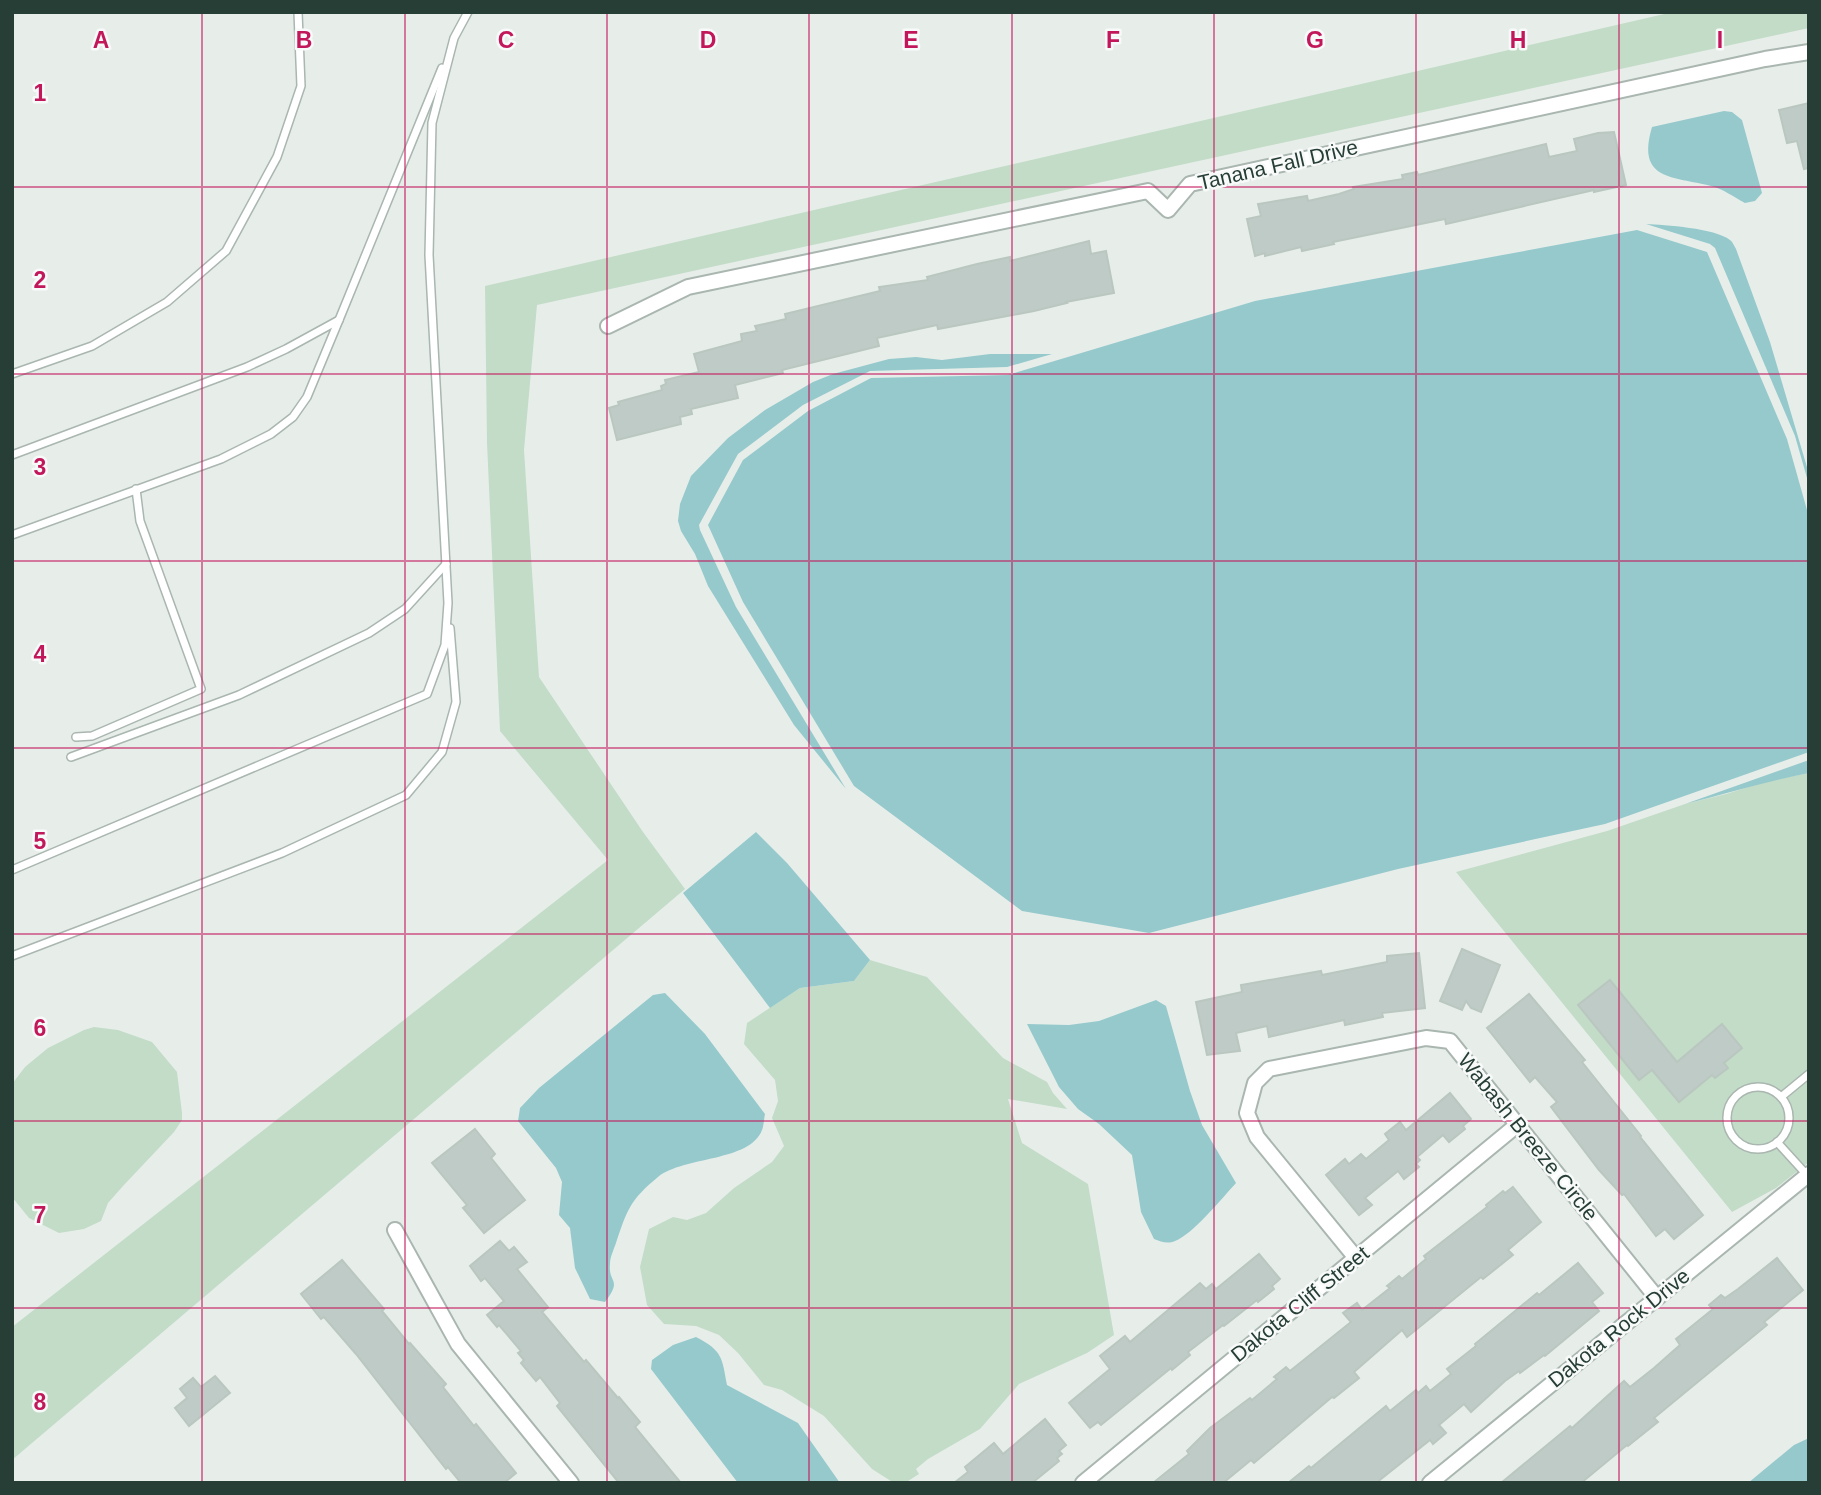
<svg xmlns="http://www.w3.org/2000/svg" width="1821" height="1495" viewBox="0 0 1821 1495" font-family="Helvetica,sans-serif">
  <rect width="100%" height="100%" fill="#e7eeea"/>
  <g fill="#c3dcc7">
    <polygon points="1673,12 1809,12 1809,28 537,305 524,450 539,677 643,832 685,889 12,1460 12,1327 608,860 500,731 487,443 485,286"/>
    <polygon points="1809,773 1809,1162 1776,1188 1732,1212 1456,872 1607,831 1685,804 1726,794 1768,781"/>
    <polygon points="870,960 927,977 1003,1058 1047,1082 1053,1093 1067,1109 1008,1099 1022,1143 1088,1184 1114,1335 1087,1353 1019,1384 980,1429 928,1459 916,1469 919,1474 905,1483 894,1483 872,1469 824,1416 782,1390 764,1385 738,1353 719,1335 696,1326 664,1324 647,1305 640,1267 649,1229 673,1217 687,1220 706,1213 734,1188 772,1162 784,1146 772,1118 778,1101 775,1080 744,1044 747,1023 800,988 854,981"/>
    <polygon points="94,1027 118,1030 152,1042 177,1072 182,1113 182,1120 174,1132 123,1186 108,1203 101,1221 84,1229 59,1233 29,1218 12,1197 12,1084 25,1067 48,1048 84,1030"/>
  </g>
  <g fill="#96c9cc">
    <path d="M1724,111l8,1 10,8 20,73 -7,8 -10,2c-11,-6 -22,-14 -34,-17 -38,-10 -75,-5 -59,-59z"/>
    <path d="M1646,224c19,1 69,4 84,16 3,2 4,6 6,9l34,93 39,132v11l-14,-49 -80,-188 -5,-4z"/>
    <polygon points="1637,230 1707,252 1787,439 1809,517 1809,752 1605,824 1398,869 1149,933 1022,911 854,786 743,602 708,525 743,460 808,411 871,378 1008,375 1255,301"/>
    <polygon points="990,354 1052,354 1007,367 870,371 803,405 738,454 699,525 700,530 736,607 846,789 794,725 708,586 695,554 681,531 678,521 680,504 691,476 728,438 765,410 813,382 833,374 889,359 916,357 942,360"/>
    <path d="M1809,760v13c-42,8 -83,21 -124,31z"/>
    <polygon points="756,832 787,863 870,960 854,981 800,988 770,1008 683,893"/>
    <path d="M665,993l40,41 60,80c-1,4 -1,11 -3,16 -12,32 -78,26 -104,47 -28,23 -31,33 -42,66 -2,6 -6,14 -6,21 -2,20 13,14 -5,38l-15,-3 -15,-31 -5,-40 -11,-13 3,-33 -6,-14 -38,-47 2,-13 19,-20 114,-93z"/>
    <path d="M1156,1000l10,6 24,85 12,34 34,58c-13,14 -44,52 -61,58 -7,3 -14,1 -21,-2l-13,-27 -9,-57 -33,-31 -21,-15 -19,-22 -32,-63 42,1 30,-4z"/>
    <path d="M696,1337c27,14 26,21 31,48l71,38 42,60h-102l-87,-114 1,-9 21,-15z"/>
    <polygon points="1809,1438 1809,1483 1748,1483 1794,1445"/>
  </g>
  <g fill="#bfcbc6" stroke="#bac7c0" stroke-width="2">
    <polygon points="1809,103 1809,168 1804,169 1797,141 1787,143 1779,110"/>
    <polygon points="1614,132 1626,185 1594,192 1594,190 1446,224 1445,219 1333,242 1334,244 1302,251 1301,247 1265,256 1265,253 1255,256 1247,219 1261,216 1258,204 1307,196 1308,201 1339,194 1354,189 1353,187 1403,179 1402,175 1417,172 1418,175 1546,144 1549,157 1577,151 1574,139 1598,133"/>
    <polygon points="1089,241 1091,254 1106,251 1114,293 1066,302 1067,303 1034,311 938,329 937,325 877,338 879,346 782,370 783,373 735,385 738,398 691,409 692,414 680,417 681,424 617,440 609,408 619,405 618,402 662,390 661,386 666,384 665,380 699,372 694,354 742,341 741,334 757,331 755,326 786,319 785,314 880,291 879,287 928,280 927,277 977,264 1010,257 1010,261"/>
    <polygon points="1462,949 1500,965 1481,1012 1471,1008 1466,1001 1462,1010 1440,1001"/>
    <polygon points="1419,953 1425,1008 1382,1013 1383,1017 1345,1025 1344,1020 1269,1037 1267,1026 1236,1033 1240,1051 1207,1055 1196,1002 1242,992 1241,985 1321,971 1322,975 1387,962 1387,956"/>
    <polygon points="1610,980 1677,1062 1722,1024 1742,1048 1724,1063 1728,1068 1715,1078 1712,1075 1679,1102 1652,1070 1639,1080 1578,1005"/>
    <polygon points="1529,994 1585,1060 1582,1062 1641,1136 1640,1137 1703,1215 1674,1239 1665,1229 1656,1236 1624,1194 1622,1195 1599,1170 1551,1107 1557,1102 1535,1077 1530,1082 1487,1028"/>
    <polygon points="1450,1093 1471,1119 1463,1126 1465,1129 1449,1142 1443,1135 1417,1157 1420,1160 1416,1164 1419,1167 1404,1179 1398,1171 1365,1198 1372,1205 1359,1215 1326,1175 1345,1159 1349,1164 1361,1154 1366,1159 1389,1140 1385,1134 1400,1122 1406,1130"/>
    <polygon points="475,1129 495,1154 491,1158 525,1200 484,1233 463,1208 467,1205 432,1163"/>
    <polygon points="1513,1187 1541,1222 1508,1250 1513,1255 1483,1279 1481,1277 1407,1337 1402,1330 1354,1372 1359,1378 1334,1398 1332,1397 1254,1463 1251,1460 1223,1483 1153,1483 1189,1454 1187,1451 1210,1428 1250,1398 1252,1400 1277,1379 1274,1377 1286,1367 1290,1371 1351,1322 1343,1313 1357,1303 1362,1310 1390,1288 1387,1286 1399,1276 1402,1279 1426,1259 1424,1256 1487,1207 1486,1205 1503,1191 1505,1193"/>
    <polygon points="500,1241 509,1251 514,1247 527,1262 517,1269 548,1307 542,1312 584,1362 586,1360 618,1398 619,1397 640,1422 635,1427 681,1483 619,1483 557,1406 560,1403 540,1377 536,1381 521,1363 524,1360 518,1353 521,1351 499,1325 497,1327 487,1315 504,1301 485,1278 481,1281 470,1266"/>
    <polygon points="1259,1254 1280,1279 1272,1286 1274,1289 1258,1302 1257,1300 1224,1326 1223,1325 1188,1352 1190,1355 1172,1370 1171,1368 1101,1425 1098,1422 1090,1428 1069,1403 1110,1369 1100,1356 1125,1336 1130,1342 1200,1283 1206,1289 1212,1284 1216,1289"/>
    <polygon points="1777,1258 1803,1290 1764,1322 1767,1325 1654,1418 1658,1422 1628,1446 1627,1445 1581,1483 1501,1483 1570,1426 1572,1428 1624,1381 1630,1387 1654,1368 1680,1345 1676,1339 1713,1309 1709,1305 1721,1295 1725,1298 1738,1289"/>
    <polygon points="342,1260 384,1309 382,1311 409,1344 410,1343 446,1384 443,1387 474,1426 476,1424 516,1473 504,1483 461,1483 448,1467 446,1469 356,1354 324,1317 321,1319 301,1294"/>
    <polygon points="1578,1263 1603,1293 1592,1302 1599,1311 1545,1356 1544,1355 1520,1373 1519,1371 1505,1381 1471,1412 1464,1404 1439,1425 1446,1433 1433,1444 1430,1440 1376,1483 1288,1483 1309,1466 1311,1468 1386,1406 1390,1411 1416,1390 1418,1393 1426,1386 1430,1391 1451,1374 1447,1369 1476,1346 1475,1344 1537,1293 1539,1295"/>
    <polygon points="215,1376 230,1393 189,1426 175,1408 187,1398 180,1389 193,1378 201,1387"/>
    <polygon points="1045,1419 1066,1445 1059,1451 1062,1454 1057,1458 1059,1461 1032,1483 954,1483 968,1472 965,1467 994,1443 1003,1454"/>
  </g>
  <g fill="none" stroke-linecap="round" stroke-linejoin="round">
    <g stroke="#aab6b0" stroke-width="10">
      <g id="service">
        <polyline points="12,374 92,346 167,302 226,251 277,157 301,86 298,12"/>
        <polyline points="12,455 247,367 286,349 339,320 442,68"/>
        <polyline points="12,535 221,459 271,434 293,417 307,397 339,320"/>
        <polyline points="76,737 92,736 201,689 140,521 136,489"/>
        <polyline points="71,757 239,695 369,633 405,609 446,564"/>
        <polyline points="12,870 427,694 445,645 448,603 429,255 432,123 454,38 468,12"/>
        <polyline points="12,956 282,853 406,795 442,752 456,702 450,628"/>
        <circle cx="1758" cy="1118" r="31"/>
        <polyline points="1781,1097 1809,1074"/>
        <polyline points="1777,1142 1807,1175"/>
      </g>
    </g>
    <g stroke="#aab6b0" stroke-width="18">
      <g id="minor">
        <polyline points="608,326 688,287 1148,191 1168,210 1190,184 1765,59 1809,52"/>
        <polyline points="395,1230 458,1344 571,1483"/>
        <polyline points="1356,1258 1257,1137 1247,1113 1255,1083 1269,1069 1426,1038 1450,1041 1657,1298"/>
        <polyline points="1083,1483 1517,1125"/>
        <polyline points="1430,1483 1809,1174"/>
      </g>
    </g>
    <use href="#service" stroke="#fff" stroke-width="7"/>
    <use href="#minor" stroke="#fff" stroke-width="14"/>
  </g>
  <path fill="none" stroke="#c2185b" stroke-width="2" stroke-opacity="0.55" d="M202,12v1471M405,12v1471M607,12v1471M809,12v1471M1012,12v1471M1214,12v1471M1416,12v1471M1619,12v1471M12,187h1797M12,374h1797M12,561h1797M12,748h1797M12,934h1797M12,1121h1797M12,1308h1797"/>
  <g text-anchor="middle" stroke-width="5" stroke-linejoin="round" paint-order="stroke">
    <g font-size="21" fill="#273e36" stroke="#f7faf9">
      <text transform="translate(1278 165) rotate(-13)" y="7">Tanana Fall Drive</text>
      <text transform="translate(1528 1137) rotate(51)" y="7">Wabash Breeze Circle</text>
      <text transform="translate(1300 1304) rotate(-39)" y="7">Dakota Cliff Street</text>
      <text transform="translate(1619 1328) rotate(-39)" y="7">Dakota Rock Drive</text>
    </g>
  </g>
  <g font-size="23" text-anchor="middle" font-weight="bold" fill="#c2185b" stroke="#f7faf9" stroke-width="5" stroke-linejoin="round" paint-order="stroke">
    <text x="101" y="48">A</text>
    <text x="304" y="48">B</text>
    <text x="506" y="48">C</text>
    <text x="708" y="48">D</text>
    <text x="911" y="48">E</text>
    <text x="1113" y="48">F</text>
    <text x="1315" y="48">G</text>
    <text x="1518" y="48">H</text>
    <text x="1720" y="48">I</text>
    <text x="40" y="101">1</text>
    <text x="40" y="288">2</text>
    <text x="40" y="475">3</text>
    <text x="40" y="662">4</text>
    <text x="40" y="849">5</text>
    <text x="40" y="1036">6</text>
    <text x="40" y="1223">7</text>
    <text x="40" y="1410">8</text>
  </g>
  <rect width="1821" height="1495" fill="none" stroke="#273e36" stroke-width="28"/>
</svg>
